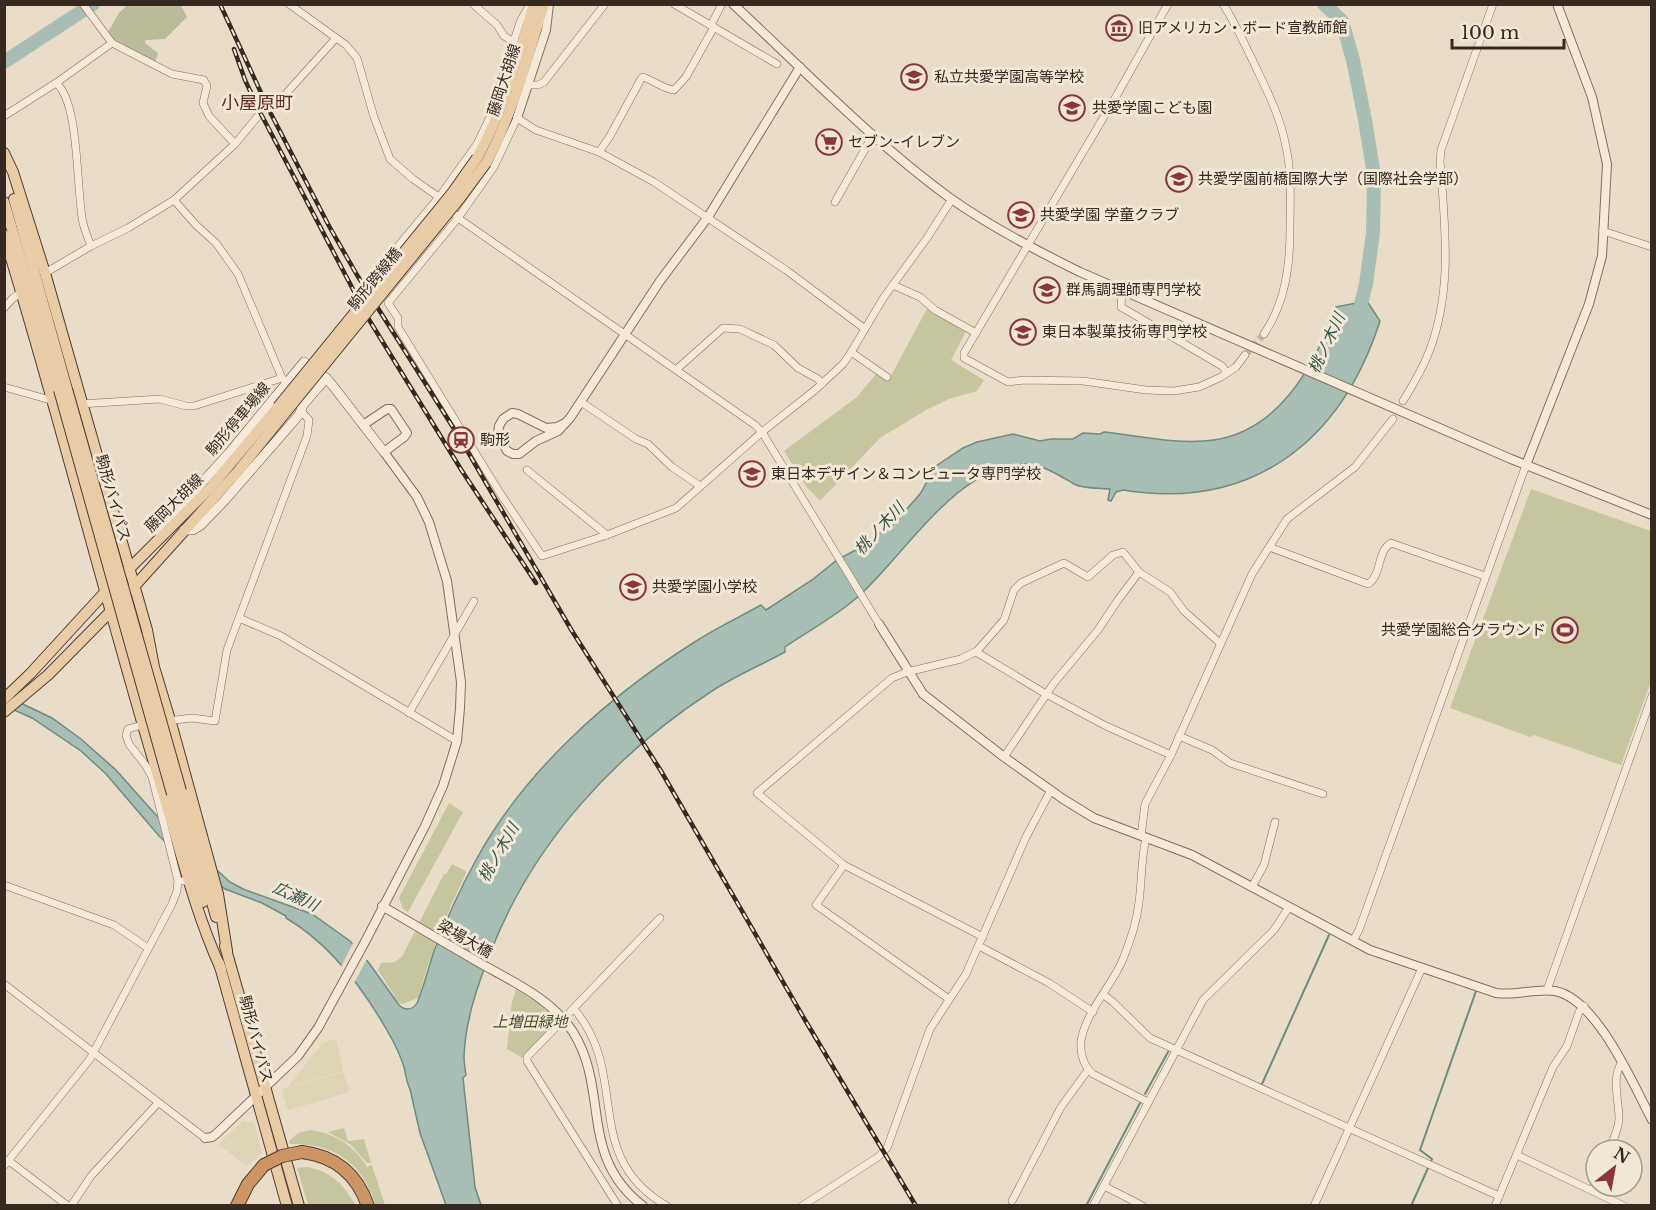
<svg xmlns="http://www.w3.org/2000/svg" width="1656" height="1210" viewBox="0 0 1656 1210" font-family="'Libre Baskerville','Noto Sans JP',serif">
  <rect width="100%" height="100%" fill="#e9dcc8"/>
  <g fill="#ded4b6">
    <polygon points="336,1039 343,1071 288,1087 323,1043"/>
    <polygon points="343,1072 349,1090 347,1093 288,1110 283,1095 284,1089"/>
    <polygon points="243,1121 254,1123 262,1153 247,1166 218,1144"/>
  </g>
  <g fill="#c5c69d">
    <polygon points="927,309 966,331 951,360 984,380 977,391 949,399 926,410 880,438 820,501 806,486 784,451 857,397 877,373 888,381"/>
    <polygon points="1531,489 1651,531 1651,681 1621,765 1534,735 1530,737 1450,708"/>
    <polygon points="449,803 463,812 408,912 403,909 399,898"/>
    <path d="M452,864l14,7v2c-19,40 -36,80 -47,123l-1,2 -16,6 -3,-1 -21,-33 3,-7 14,-1 7,-5 42,-83h2z"/>
    <polygon points="516,989 538,1003 558,1021 523,1058 507,1049 512,1002"/>
    <polygon points="344,1128 348,1141 364,1139 371,1163 367,1163 351,1145 328,1132"/>
    <path d="M311,1130c23,3 45,17 56,37l5,-2 13,40h-9c-14,-42 -41,-62 -86,-61l-1,-3 9,-8z"/>
    <path d="M307,1167c23,4 38,18 48,38h-47l-11,-37z"/>
  </g>
  <polygon fill="#bbbc9b" points="127,5 181,5 187,17 165,39 146,40 145,43 158,53 155,63 115,42 108,32 119,13"/>
  <path fill="#a8beb5" stroke="#708b82" stroke-width="1.5" d="M1367,301l13,20c-39,121 -128,190 -257,169l-7,2 -5,9 -3,-1 2,-11c-10,-1 -27,0 -36,-5 -14,-8 -33,-21 -50,-20 -67,2 -118,89 -164,131 -22,20 -50,35 -75,52v5c-24,13 -50,24 -73,39 -97,63 -179,152 -221,260 -13,33 -26,70 -27,106 0,6 1,12 2,18l-3,3 12,109 6,18h-35l-26,-72 -10,-44c-4,-7 -4,-15 -6,-22 -3,-10 -7,-18 -11,-26 -25,-46 -61,-96 -107,-123v-2l-24,-13 -37,-14 -36,-25 -29,-27 -54,-63 -25,-23 -49,-33 -27,-12 -1,-11 48,23 29,21 35,31 40,45 74,67 13,7 69,25 38,27 19,22 30,42c6,6 14,5 18,-2 7,-16 11,-34 17,-52 12,-31 26,-62 42,-91 49,-90 132,-163 217,-217 21,-14 45,-25 68,-38l5,5 46,-30 25,-20 30,-16 38,-33 15,-17 16,-28 27,-18 14,-6 36,-8 27,7 11,-2h22l10,-6 17,1 4,-2c35,4 75,13 110,8 67,-10 102,-77 122,-133z"/>
  <polygon fill="#e9dcc8" points="354,941 368,957 353,985 340,969"/>
  <g fill="none" stroke-linecap="round" stroke-linejoin="round">
    <g stroke="#708b82" stroke-width="2">
      <polyline points="1262,1084 1329,935"/>
      <polyline points="1145,1094 1168,1052"/>
      <polyline points="1086,1206 1140,1103"/>
      <polyline points="1411,1206 1432,1159 1420,1150 1476,991"/>
    </g>
    <g stroke="#a8beb5" stroke-width="14">
      <polyline points="1324,4 1342,21 1353,60 1365,120 1374,175 1373,233 1366,284 1357,320"/>
      <polyline points="4,62 93,4"/>
    </g>
    <polyline stroke="#c5b8a7" stroke-width="7" stroke-dasharray="7 3.5" stroke-linecap="butt" points="1245,355 1264,334"/>
    <g stroke="#836f5f" stroke-width="8">
      <g id="minor">
        <polyline points="83,4 112,43 172,74 204,80 207,86 203,103 209,116 235,144"/>
        <polyline points="289,4 346,45 357,58 374,117 390,159 413,179 443,200 458,218 494,167 517,118 536,130 599,152 654,182 786,270 865,329"/>
        <polyline points="473,4 497,25 504,36 514,42"/>
        <polyline points="674,4 777,64"/>
        <polyline points="1168,4 1118,93 964,353 964,358 1008,382 1024,380 1083,381 1146,390 1174,391 1199,387 1221,377 1236,367 1245,355"/>
        <path d="M1223,4c11,17 19,35 28,53 14,30 29,57 35,90 6,27 4,55 4,82 0,38 -5,74 -26,105"/>
        <polyline points="711,25 722,4"/>
        <path d="M56,83c24,19 20,108 27,140 2,8 5,15 8,23"/>
        <polyline points="529,85 538,85 544,82 605,4"/>
        <polyline points="273,108 336,38"/>
        <polyline points="4,116 56,83 112,43"/>
        <path d="M599,152l11,-16 31,-57 2,-2c10,3 20,12 31,13l12,-13 28,-50"/>
        <polyline points="174,200 196,225 216,243 238,274 282,378 287,383"/>
        <polyline points="835,202 873,135"/>
        <polyline points="1603,231 1652,247"/>
        <polyline points="45,273 91,246 128,228 174,200 235,144 258,116"/>
        <polyline points="893,285 920,297 935,310 976,333"/>
        <polyline points="376,290 369,281 439,197 477,144 490,117 520,22 530,4"/>
        <polyline points="1122,290 1121,307 1222,366 1227,373"/>
        <polyline points="4,308 13,298 22,292"/>
        <polyline points="851,352 887,377"/>
        <polyline points="677,369 723,328 740,329 774,345 798,368 818,379 822,384"/>
        <polyline points="4,387 54,401"/>
        <path d="M1403,401c10,-16 19,-31 26,-49 24,-62 16,-126 11,-191l1,-11 52,-146"/>
        <polyline points="581,402 636,439 648,444 672,467 700,486"/>
        <polyline points="80,404 160,399 186,406 194,406 282,378"/>
        <polyline points="527,470 607,535"/>
        <path d="M1269,547l99,37c14,-9 9,-33 23,-41l94,33"/>
        <polyline points="239,618 281,636 457,741"/>
        <polyline points="879,624 762,432 755,425 458,218 388,303 398,318 398,327 500,493 542,556 607,535 676,508 762,432 815,390 843,364 850,354 884,297 927,238 952,199"/>
        <polyline points="976,652 1046,694 1106,726 1171,755"/>
        <polyline points="409,713 474,601"/>
        <polyline points="167,721 192,718 215,721 227,650 307,436 309,420 302,412"/>
        <polyline points="145,724 128,729 126,735 129,744 146,766 152,777 178,881 189,881"/>
        <polyline points="1179,736 1212,750 1230,763 1323,794"/>
        <polyline points="1004,757 1054,683 1098,630 1118,600 1139,572"/>
        <polyline points="1141,836 1145,804 1171,755 1252,574 1287,519 1355,467 1393,419"/>
        <path d="M1146,838c-5,21 -4,42 -7,64 -2,18 -9,40 -16,57 -11,27 -37,52 -42,82 -1,11 2,25 12,33l55,28"/>
        <polyline points="844,865 816,905 949,999"/>
        <polyline points="4,885 114,925 148,948"/>
        <polyline points="1252,887 1264,865 1275,822"/>
        <polyline points="983,937 844,865 757,793 892,678 907,672 961,659 977,651 1004,620 1014,590 1021,583 1064,563 1088,577 1113,555 1123,552 1139,572 1170,592 1184,611 1220,643"/>
        <polyline points="1353,941 1359,930 1526,465"/>
        <polyline points="979,946 1049,983 1093,1012"/>
        <polyline points="4,984 205,1138"/>
        <polyline points="1547,990 1652,696"/>
        <polyline points="1104,995 1113,1002 1150,1038 1499,1196"/>
        <path d="M574,1009c57,66 6,147 93,197"/>
        <polyline points="570,1012 660,918"/>
        <polyline points="559,1024 527,1057 527,1061 618,1206"/>
        <path d="M1609,1150c4,-10 10,-21 10,-32 0,-17 -8,-41 3,-56"/>
        <polyline points="1517,1155 1624,1206"/>
        <polyline points="9,1161 68,1206"/>
        <polyline points="4,1166 90,1059 172,904 177,891 178,881"/>
        <polyline points="1104,1186 1143,1206"/>
        <polyline points="1593,1190 1596,1181"/>
        <polyline points="1012,1201 1061,1107 1088,1070"/>
        <polyline points="71,1206 91,1176 158,1103"/>
        <polyline points="802,1206 878,1157 887,1148 930,1029 966,974 1026,837 1051,790"/>
        <polyline points="1093,1206 1203,1000 1274,930 1289,907"/>
        <polyline points="1314,1206 1422,968"/>
        <polyline points="1495,1206 1553,1067 1567,1046 1579,1012 1584,1006"/>
      </g>
    </g>
    <g stroke="#836f5f" stroke-width="10">
      <g id="tertiary">
        <path d="M733,4c71,66 139,137 217,194 41,29 85,52 130,74l431,187 141,56"/>
        <polyline points="517,118 546,30 549,4"/>
        <polyline points="565,423 557,427 546,428 518,414 512,413 503,419 499,426 498,434 507,451 513,454 519,454 536,441 558,431 570,418 660,281 708,217 800,67"/>
        <polyline points="1526,465 1589,304 1602,256 1607,164 1592,97 1557,4"/>
        <path d="M879,624l44,70 81,63 59,42 31,19 98,37 178,95 126,43c20,3 39,-5 59,-2 42,8 78,93 97,129"/>
        <path d="M382,906c32,19 64,37 96,56 33,19 73,36 95,70 37,59 5,124 70,174"/>
        <polyline points="205,1138 212,1137 216,1134 298,1056 318,1028 366,940 425,826 443,786 457,741 460,708 461,682 447,581 429,522 417,497 384,452 404,437 407,433 391,409 387,409 363,425"/>
      </g>
    </g>
    <g stroke="#655042" stroke-width="10">
      <g id="secondary">
        <polyline points="184,530 193,530 201,525 225,500 299,415 303,405 326,378"/>
        <polyline points="160,534 178,509 229,453 304,362 326,378 333,386 384,452"/>
      </g>
    </g>
    <g stroke="#513e33" stroke-width="12">
      <g id="primary">
        <polyline points="4,153 13,172 45,273 147,630 154,667 173,730 218,894 227,951"/>
        <path d="M477,158c27,-49 41,-101 57,-154"/>
        <path d="M486,163c27,-50 41,-104 58,-159"/>
        <polyline points="14,199 67,389"/>
        <polyline points="4,202 59,390"/>
        <path d="M4,235c57,185 103,373 159,558 18,59 32,119 58,176"/>
        <polyline points="126,572 211,487 278,407"/>
        <polyline points="132,589 239,470 285,413"/>
        <polyline points="4,699 31,673 108,589"/>
        <polyline points="4,712 48,675 113,609"/>
        <polyline points="181,791 216,917"/>
        <polyline points="172,794 203,902"/>
        <polyline points="225,946 299,1206"/>
        <polyline points="219,963 287,1206"/>
      </g>
    </g>
    <g stroke="#513e33" stroke-width="14">
      <g id="motorway">
        <path d="M302,1152c33,4 55,22 66,54"/>
        <polyline points="237,1206 248,1184 264,1165"/>
      </g>
    </g>
    <use href="#minor" stroke="#f5eada" stroke-width="7"/>
    <use href="#tertiary" stroke="#f5eada" stroke-width="8"/>
    <use href="#secondary" stroke="#f5eada" stroke-width="9"/>
    <use href="#primary" stroke="#e7cca5" stroke-width="10"/>
    <use href="#motorway" stroke="#cd9564" stroke-width="12"/>
    <g stroke="#352921" stroke-width="4.5">
      <g id="rail">
        <polyline points="220,4 269,110 329,226 357,275 461,440 572,631 661,771 805,1020 916,1206"/>
        <polyline points="234,49 245,80 261,114 368,318 462,471 536,583"/>
      </g>
    </g>
    <use href="#rail" stroke="#f1e7d7" stroke-width="2" stroke-dasharray="7" stroke-linecap="butt"/>
    <g stroke="#513e33" stroke-width="12" stroke-linecap="butt">
      <g id="primary-bridge">
        <polyline points="67,389 181,791"/>
        <polyline points="59,390 172,794"/>
        <polyline points="278,407 453,192 477,158"/>
        <polyline points="285,413 460,198 486,163"/>
      </g>
    </g>
    <g stroke="#513e33" stroke-width="14" stroke-linecap="butt">
      <polyline id="motorway-bridge" points="264,1165 282,1156 302,1152"/>
    </g>
    <use href="#primary-bridge" stroke="#e7cca5" stroke-width="10"/>
    <use href="#motorway-bridge" stroke="#cd9564" stroke-width="12"/>
  </g>
  <defs>
    <g id="museum-ring" transform="scale(1.35)"><circle r="9.5" fill="#f1e7d7" stroke="#8a363f" stroke-width="1.5"/><path d="M0-6L6-3V-2H-6V-3ZM-5-1h2V3h-2ZM-1-1h2V3h-2ZM3-1h2V3H3ZM-6 4H6V6H-6Z" fill="#8a363f"/></g>
    <g id="school-ring" transform="scale(1.35)"><circle r="9.5" fill="#f1e7d7" stroke="#8a363f" stroke-width="1.5"/><path d="M0-5L7-2L0 1L-7-2ZM-4 1L0 2.5L4 1V4Q0 6-4 4Z" fill="#8a363f"/></g>
    <g id="supermarket-ring" transform="scale(1.35)"><circle r="9.5" fill="#f1e7d7" stroke="#8a363f" stroke-width="1.5"/><path d="M-6-5.5h2.5l.6 2H6L4.5 2H-2.5L-4.4-4H-6ZM-1.5 3.2a1.3 1.3 0 1 0 .1 0ZM3 3.2a1.3 1.3 0 1 0 .1 0Z" fill="#8a363f"/></g>
    <g id="university-ring" transform="scale(1.35)"><circle r="9.5" fill="#f1e7d7" stroke="#8a363f" stroke-width="1.5"/><path d="M0-5L7-2L0 1L-7-2ZM-4 1L0 2.5L4 1V4Q0 6-4 4Z" fill="#8a363f"/></g>
    <g id="station-ring" transform="scale(1.35)"><circle r="9.5" fill="#f1e7d7" stroke="#8a363f" stroke-width="1.5"/><path d="M-3-6H3Q5-6 5-4V2Q5 4 3 4L4.5 6H3L1.5 4h-3L-3 6H-4.5L-3 4Q-5 4-5 2V-4Q-5-6-3-6ZM-3.5-4v3h7v-3ZM-3.5 1v1.5H-2V1ZM2 1v1.5H3.5V1Z" fill="#8a363f"/></g>
    <g id="stadium-ring" transform="scale(1.35)"><circle r="9.5" fill="#f1e7d7" stroke="#8a363f" stroke-width="1.5"/><path d="M0-5a6.5 5 0 1 0 0 10a6.5 5 0 1 0 0-10ZM-3.5-1.8h7v3.6h-7Z" fill="#8a363f"/></g>
  </defs>
  <g fill-rule="evenodd">
    <use href="#museum-ring" x="1119" y="28"/>
    <use href="#school-ring" x="914" y="77"/>
    <use href="#school-ring" x="1072" y="108"/>
    <use href="#supermarket-ring" x="829" y="142"/>
    <use href="#university-ring" x="1179" y="179"/>
    <use href="#school-ring" x="1021" y="215"/>
    <use href="#school-ring" x="1047" y="290"/>
    <use href="#school-ring" x="1023" y="332"/>
    <use href="#station-ring" x="461" y="440"/>
    <use href="#school-ring" x="752" y="474"/>
    <use href="#school-ring" x="633" y="587"/>
    <use href="#stadium-ring" x="1565" y="630"/>
  </g>
  <g text-anchor="middle" stroke-width="6" stroke-linejoin="round" paint-order="stroke">
    <g font-size="15" fill="#352921" stroke="#f1e7d7" text-anchor="start">
      <text x="1138" y="33">旧アメリカン・ボード宣教師館</text>
      <text x="934" y="82">私立共愛学園高等学校</text>
      <text x="1092" y="113">共愛学園こども園</text>
      <text x="848" y="147">セブン-イレブン</text>
      <text x="1198" y="184">共愛学園前橋国際大学（国際社会学部）</text>
      <text x="1040" y="220">共愛学園 学童クラブ</text>
      <text x="1066" y="295">群馬調理師専門学校</text>
      <text x="1042" y="337">東日本製菓技術専門学校</text>
      <text x="480" y="445">駒形</text>
      <text x="771" y="479">東日本デザイン＆コンピュータ専門学校</text>
      <text x="652" y="592">共愛学園小学校</text>
      <text x="1546" y="635" text-anchor="end">共愛学園総合グラウンド</text>
    </g>
    <g font-size="15" fill="#352921" stroke="#f1e7d7">
      <text transform="translate(504 80) rotate(-72)" y="5">藤岡大胡線</text>
      <text transform="translate(375 279) rotate(-51)" y="5">駒形跨線橋</text>
      <text transform="translate(238 419) rotate(-50)" y="5">駒形停車場線</text>
      <text transform="translate(113 498) rotate(74)" y="5">駒形バイパス</text>
      <text transform="translate(174 503) rotate(-45)" y="5">藤岡大胡線</text>
      <text transform="translate(465 939) rotate(30)" y="5">梁場大橋</text>
      <text transform="translate(256 1039) rotate(75)" y="5">駒形バイパス</text>
    </g>
    <g font-size="15" font-style="italic" fill="#494f2a" stroke="#f1e7d7">
      <text x="530" y="1027">上増田緑地</text>
    </g>
    <g font-size="16" font-style="italic" fill="#32534e" stroke="#f1e7d7">
      <text transform="translate(1326 343) rotate(-65)" y="6">桃ノ木川</text>
      <text transform="translate(879 528) rotate(-47)" y="6">桃ノ木川</text>
      <text transform="translate(498 852) rotate(-60)" y="6">桃ノ木川</text>
      <text transform="translate(296 896) rotate(25)" y="6">広瀬川</text>
    </g>
    <g font-size="18" fill="#5c2c26" stroke="#f1e7d7">
      <text x="257" y="109">小屋原町</text>
    </g>
  </g>
  <rect width="1656" height="1210" fill="none" stroke="#352921" stroke-width="12"/>
  <g transform="translate(1614 1168) rotate(31)"><circle r="28" fill="#f1e7d7" stroke="#a69b8e" stroke-width="1.5"/>
  <path d="M0-4.5L10 22L0 15L-10 22Z" fill="#8a363f"/>
  <text y="-9" font-size="16" font-weight="bold" text-anchor="middle" fill="#352921">N</text>
  </g>
  <path d="M1452 39v9h112v-9" fill="none" stroke="#352921" stroke-width="3"/>
  <text x="1461" y="39" font-size="18" fill="#352921" stroke="#f1e7d7" stroke-width="4.5" paint-order="stroke">100 m</text>
</svg>
